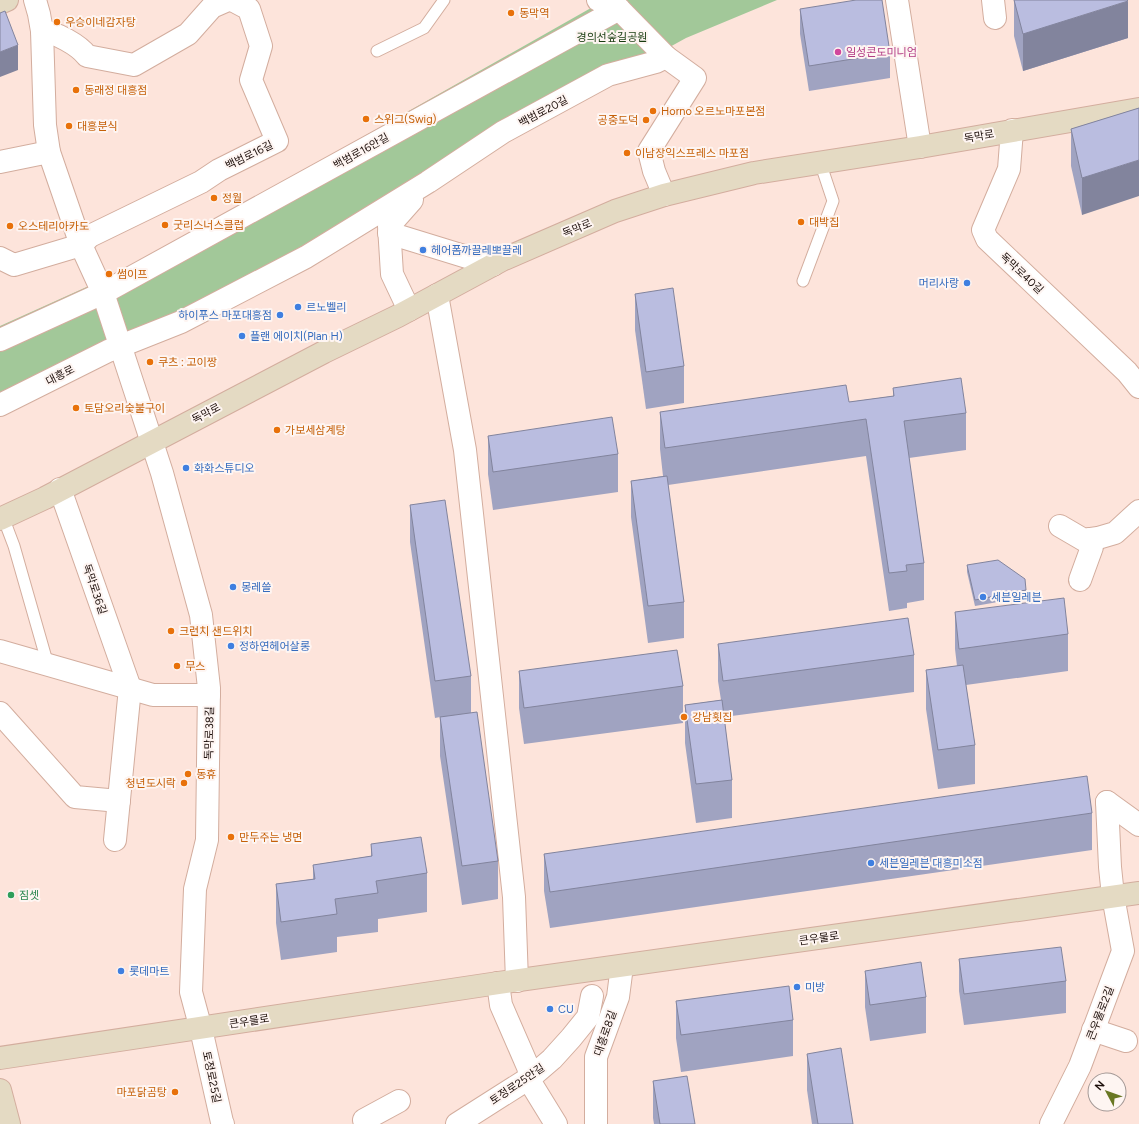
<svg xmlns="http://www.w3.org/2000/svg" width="1139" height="1124" viewBox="0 0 1139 1124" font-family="Figtree,'Noto Sans KR',sans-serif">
  <rect width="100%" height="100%" fill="#fde4db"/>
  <polygon fill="#a2c899" points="605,0 777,0 686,38 182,316 0,404 0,326 142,262"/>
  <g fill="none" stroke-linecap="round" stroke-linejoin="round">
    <g stroke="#d3ad9e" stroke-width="13">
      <g id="lane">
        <polyline points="377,51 424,28 444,0"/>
        <polyline points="803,281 833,201 820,162"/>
        <polyline points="3,517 14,546 48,665"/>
      </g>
    </g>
    <g stroke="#d3ad9e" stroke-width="24">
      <g id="street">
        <polyline points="35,0 39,14 42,31 45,125 49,152 81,245 103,293 162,473 201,615 209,688 207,840 195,889 191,992 201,1029 222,1122 223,1124"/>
        <polyline points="598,0 619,9 666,57 695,78 649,151 654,171 664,195"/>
        <polyline points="897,0 920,147"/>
        <polyline points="993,0 995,18"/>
        <path d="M42,31c13,1 37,14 45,25l47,9 54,-31 24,-27 16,-7"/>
        <polyline points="1012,130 1009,169 983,230 987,239 1127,372 1139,387"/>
        <polyline points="0,162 49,152"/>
        <polyline points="389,233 493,265"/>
        <polyline points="0,258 14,265 81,245 90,236 201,182 219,170 277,141 251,80 261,46 249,9 232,0"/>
        <polyline points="437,295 465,450 514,897 517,981"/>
        <polyline points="409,310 392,274 389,226 412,200"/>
        <polyline points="0,340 103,293 619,9"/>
        <polyline points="0,405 108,351 181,322 306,257 428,182 503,132 608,75 656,62 666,57"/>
        <polyline points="60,489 130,688 115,840"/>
        <polyline points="1060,526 1084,540 1098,538 1115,533 1139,511"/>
        <polyline points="1080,580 1092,547 1090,539"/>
        <polyline points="0,651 153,695 209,695"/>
        <polyline points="0,713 75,797 119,801"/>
        <polyline points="1107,802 1139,825"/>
        <polyline points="498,983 501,1005 528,1067 532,1085 556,1124"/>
        <polyline points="1093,1030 1126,1041"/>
        <polyline points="366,1124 364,1120 399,1101"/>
        <polyline points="457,1124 531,1077 552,1059 571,1038 588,1017 592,996"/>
        <polyline points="596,1124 596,1057 618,997 622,966"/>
        <polyline points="1051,1124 1080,1066 1123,951 1113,896 1110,867 1107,802"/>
      </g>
    </g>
    <g stroke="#d3ad9e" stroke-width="24">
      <g id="secondary">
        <polyline points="0,3 7,0"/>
        <polyline points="0,519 45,498 324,352 398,316 502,260 615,211 664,195 754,173 920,147 1139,109"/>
        <polyline points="0,1058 498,983 1139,893"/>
        <polyline points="0,1090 9,1124"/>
      </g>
    </g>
    <use href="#lane" stroke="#fff" stroke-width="11"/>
    <use href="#street" stroke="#fff" stroke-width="22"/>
    <use href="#secondary" stroke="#e4dac3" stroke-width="22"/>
  </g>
  <g fill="#a0a3c1">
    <polygon points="1014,0 1128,38 1023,71 1014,36"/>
    <polygon points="800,9 890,53 890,78 809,91 800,34"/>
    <polygon points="1139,108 1082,215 1071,166 1071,129"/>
    <polygon points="635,294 684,366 684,403 646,409 635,330"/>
    <polygon points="893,388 966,413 966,450 909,458 924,563 924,600 907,603 907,608 889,611 866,456 668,485 684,602 684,638 648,643 631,517 631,481 663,476 660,449 660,412 849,402 893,396"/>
    <polygon points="488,436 618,454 618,492 493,510 488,474"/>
    <polygon points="410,505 471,676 471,713 498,861 498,899 462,905 440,756 440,717 435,718 410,542"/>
    <polygon points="967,565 1026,590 1026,597 975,606 967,572"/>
    <polygon points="955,612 1068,634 1068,671 966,685 975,745 975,784 938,789 926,709 926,670 957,666 955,649"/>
    <polygon points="718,644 914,655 914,692 724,717 732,780 732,818 696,823 685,743 685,705 721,700 718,681"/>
    <polygon points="519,671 683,686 683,723 524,744 519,708"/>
    <polygon points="1092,813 1092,850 550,928 544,891 544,854"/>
    <polygon points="371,844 427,873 427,912 378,919 378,932 337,937 337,952 281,960 276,923 276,884 313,879 313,865 371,856"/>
    <polygon points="959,959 1066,981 1066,1013 964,1025 959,991"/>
    <polygon points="865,971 926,997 926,1033 870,1041 865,1007"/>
    <polygon points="676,1001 793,1020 793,1056 681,1072 676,1038"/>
    <polygon points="807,1054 853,1124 812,1124 807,1090"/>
    <polygon points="653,1081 695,1124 654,1124 653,1118"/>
  </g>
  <g fill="#82849d">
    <polygon points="1128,1 1128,38 1023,71 1023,34"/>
    <polygon points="18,45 18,70 0,77 0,52"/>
    <polygon points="1139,160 1139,196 1082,215 1082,178"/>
  </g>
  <g fill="#babde0" stroke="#82849d">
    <polygon points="856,0 882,0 890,53 809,66 800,9"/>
    <polygon points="1014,0 1127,0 1128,1 1023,34"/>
    <polygon points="5,11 18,45 0,52 0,13"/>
    <polygon points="1139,108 1139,160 1082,178 1071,129"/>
    <polygon points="673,288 684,366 646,372 635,294"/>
    <polygon points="961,378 966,413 904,421 924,563 906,565 907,571 889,573 866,419 665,448 660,412 846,385 849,402 894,396 893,388"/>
    <polygon points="612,417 618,454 493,472 488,436"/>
    <polygon points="667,476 684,602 648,606 631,481"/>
    <polygon points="445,500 471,676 435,681 410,505"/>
    <polygon points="998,560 1025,579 1026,590 975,600 967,565"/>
    <polygon points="1064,598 1068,634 959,649 955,612"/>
    <polygon points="908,618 914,655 723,681 718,644"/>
    <polygon points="677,650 683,686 524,708 519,671"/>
    <polygon points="963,665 975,745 938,750 926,670"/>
    <polygon points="722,700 732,780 696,784 685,705"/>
    <polygon points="477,712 498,861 462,866 440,717"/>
    <polygon points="1087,776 1092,813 550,892 544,854"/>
    <polygon points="421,837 427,873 376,881 378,893 335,899 337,914 281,922 276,884 315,879 313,865 372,856 371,844"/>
    <polygon points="1061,947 1066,981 964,994 959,959"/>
    <polygon points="921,962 926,997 870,1005 865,971"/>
    <polygon points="789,986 793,1020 681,1035 676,1001"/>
    <polygon points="841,1048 853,1124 818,1124 807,1054"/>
    <polygon points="687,1076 695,1124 660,1124 653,1081"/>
  </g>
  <g fill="#e8710a" stroke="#fef5f2" stroke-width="1.5">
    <circle cx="511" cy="13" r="4"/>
    <circle cx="57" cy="22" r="4"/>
    <circle cx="76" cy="90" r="4"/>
    <circle cx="653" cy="111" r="4"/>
    <circle cx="366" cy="119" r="4"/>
    <circle cx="646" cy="120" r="4"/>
    <circle cx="69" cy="126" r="4"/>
    <circle cx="627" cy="153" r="4"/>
    <circle cx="214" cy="198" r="4"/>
    <circle cx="801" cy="222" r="4"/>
    <circle cx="165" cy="225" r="4"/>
    <circle cx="10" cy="226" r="4"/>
    <circle cx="109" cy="274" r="4"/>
    <circle cx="150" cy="362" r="4"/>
    <circle cx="76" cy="408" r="4"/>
    <circle cx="277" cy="430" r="4"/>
    <circle cx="171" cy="631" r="4"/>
    <circle cx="177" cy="666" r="4"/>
    <circle cx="684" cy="717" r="4"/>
    <circle cx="188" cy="774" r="4"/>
    <circle cx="184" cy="783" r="4"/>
    <circle cx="231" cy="837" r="4"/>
    <circle cx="175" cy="1092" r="4"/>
  </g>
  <circle fill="#d1479c" stroke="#fef5f2" stroke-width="1.5" cx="838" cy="52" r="4"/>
  <g fill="#3f7fe0" stroke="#fef5f2" stroke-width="1.5">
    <circle cx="423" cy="250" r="4"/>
    <circle cx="967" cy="283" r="4"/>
    <circle cx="298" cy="307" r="4"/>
    <circle cx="280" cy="315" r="4"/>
    <circle cx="242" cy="336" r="4"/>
    <circle cx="186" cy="468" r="4"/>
    <circle cx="233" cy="587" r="4"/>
    <circle cx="983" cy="597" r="4"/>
    <circle cx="231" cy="646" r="4"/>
    <circle cx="871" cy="863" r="4"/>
    <circle cx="121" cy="971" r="4"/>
    <circle cx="797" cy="987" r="4"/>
    <circle cx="550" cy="1009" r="4"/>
  </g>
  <circle fill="#2e9e5b" stroke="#fef5f2" stroke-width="1.5" cx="11" cy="895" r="4"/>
  <g text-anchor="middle" stroke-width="4" stroke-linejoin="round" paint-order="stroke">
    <g font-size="11" fill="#c56008" stroke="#fef5f2" text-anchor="start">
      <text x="519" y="17">동막역</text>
      <text x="65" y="26">우승이네감자탕</text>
      <text x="84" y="94">동래정 대흥점</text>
      <text x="661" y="115">Horno 오르노마포본점</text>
      <text x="374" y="123">스위그(Swig)</text>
      <text x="638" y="124" text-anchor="end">공중도덕</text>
      <text x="77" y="130">대흥분식</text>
      <text x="635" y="157">이남장익스프레스 마포점</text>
      <text x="222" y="202">정월</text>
      <text x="809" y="226">대박집</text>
      <text x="173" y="229">굿리스너스클럽</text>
      <text x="18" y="230">오스테리아카도</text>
      <text x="117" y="278">썸이프</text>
      <text x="158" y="366">쿠츠 : 고이짱</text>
      <text x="84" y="412">토담오리숯불구이</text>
      <text x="285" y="434">가보세삼계탕</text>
      <text x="179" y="635">크런치 샌드위치</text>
      <text x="185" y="670">무스</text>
      <text x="692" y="721">강남횟집</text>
      <text x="196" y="778">동휴</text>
      <text x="176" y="787" text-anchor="end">청년도시락</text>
      <text x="239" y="841">만두주는 냉면</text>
      <text x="167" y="1096" text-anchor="end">마포닭곰탕</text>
    </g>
    <g font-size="11" fill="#183c10" stroke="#fef5f2">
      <text x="612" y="41">경의선숲길공원</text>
    </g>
    <g font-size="11" fill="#b23c85" stroke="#fef5f2" text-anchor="start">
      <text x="846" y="56">일성콘도미니엄</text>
    </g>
    <g font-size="11" fill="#1e100c" stroke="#fef5f2">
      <text transform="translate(543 111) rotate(-28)" y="4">백범로20길</text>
      <text transform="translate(979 136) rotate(-10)" y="4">독막로</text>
      <text transform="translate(361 151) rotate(-29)" y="4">백범로16안길</text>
      <text transform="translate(249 155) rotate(-26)" y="4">백범로16길</text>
      <text transform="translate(577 228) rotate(-23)" y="4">독막로</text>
      <text transform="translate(1022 273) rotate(43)" y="4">독막로40길</text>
      <text transform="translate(60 375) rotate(-27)" y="4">대흥로</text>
      <text transform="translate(206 413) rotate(-28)" y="4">독막로</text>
      <text transform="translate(95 589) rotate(71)" y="4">독막로36길</text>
      <text transform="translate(209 733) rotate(-89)" y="4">독막로38길</text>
      <text transform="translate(819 938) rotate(-8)" y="4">큰우물로</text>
      <text transform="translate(1100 1013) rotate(-69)" y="4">큰우물로2길</text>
      <text transform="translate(249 1021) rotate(-9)" y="4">큰우물로</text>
      <text transform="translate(605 1033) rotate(-71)" y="4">대흥로8길</text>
      <text transform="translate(212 1077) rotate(78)" y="4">토정로25길</text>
      <text transform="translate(517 1084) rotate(-34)" y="4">토정로25안길</text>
    </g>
    <g font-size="11" fill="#366cbe" stroke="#fef5f2" text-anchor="start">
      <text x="431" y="254">헤어폼까끌레뽀끌레</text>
      <text x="959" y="287" text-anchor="end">머리사랑</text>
      <text x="306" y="311">르노벨리</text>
      <text x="272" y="319" text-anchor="end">하이푸스 마포대흥점</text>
      <text x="250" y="340">플랜 에이치(Plan H)</text>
      <text x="194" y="472">화화스튜디오</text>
      <text x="241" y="591">몽레쓸</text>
      <text x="991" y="601">세븐일레븐</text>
      <text x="239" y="650">정하연헤어살롱</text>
      <text x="879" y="867">세븐일레븐 대흥미소점</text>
      <text x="129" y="975">롯데마트</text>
      <text x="805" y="991">미방</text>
      <text x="558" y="1013">CU</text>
    </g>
    <g font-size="11" fill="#27864d" stroke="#fef5f2" text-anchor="start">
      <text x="19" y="899">짐셋</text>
    </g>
  </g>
  <g transform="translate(1107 1092) rotate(311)"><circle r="19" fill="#fef5f2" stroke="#a49996"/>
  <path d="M0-3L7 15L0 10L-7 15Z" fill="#697723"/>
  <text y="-6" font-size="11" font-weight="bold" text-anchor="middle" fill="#1e100c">N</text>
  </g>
</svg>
